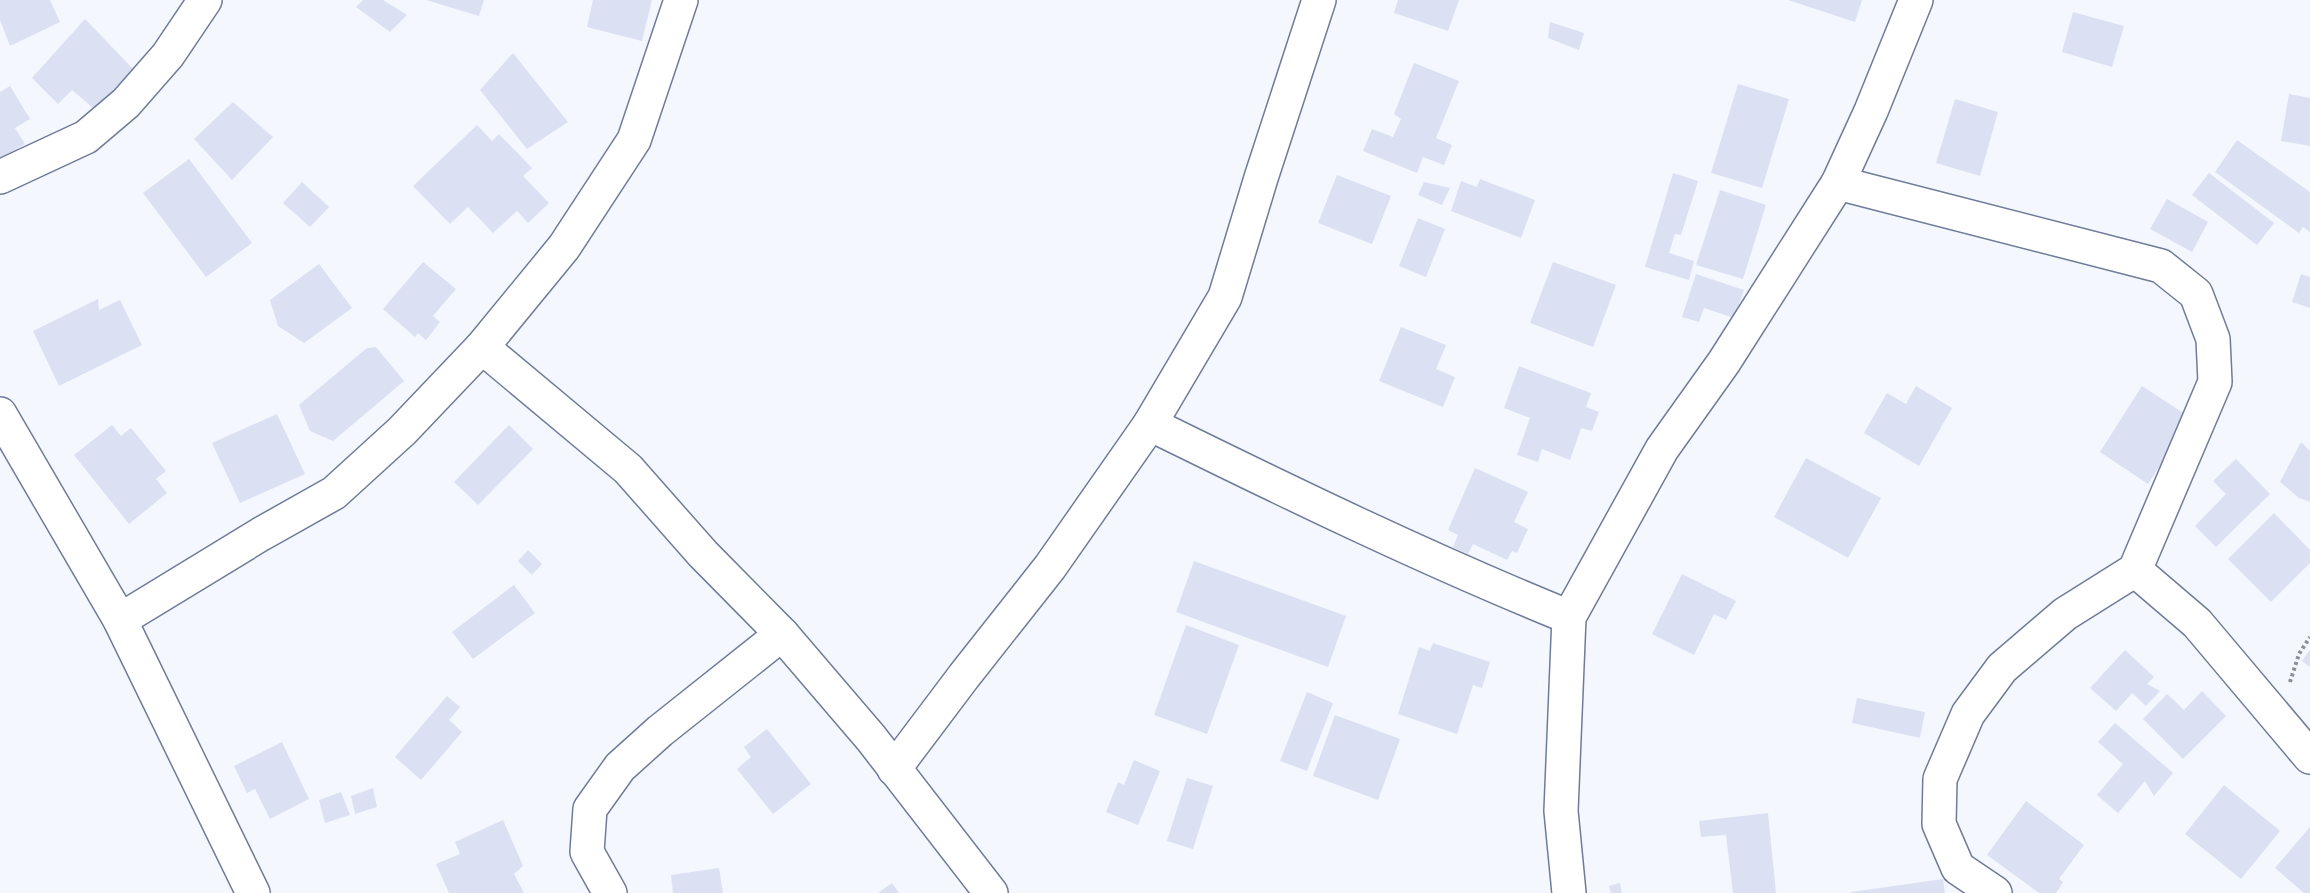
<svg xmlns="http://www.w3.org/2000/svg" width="2310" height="893" viewBox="0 0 2310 893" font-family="'Alegreya Sans',sans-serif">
  <rect width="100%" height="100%" fill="#f5f7fe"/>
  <g fill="#dbe1f3">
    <polygon points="0,0 50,0 60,22 10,46 0,20"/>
    <polygon points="363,0 383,0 407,15 390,32 356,7"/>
    <polygon points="426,0 484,0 479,16"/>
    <polygon points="593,0 652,0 642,41 587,27"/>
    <polygon points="1398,0 1459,0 1448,31 1394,13"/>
    <polygon points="1788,0 1862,0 1855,22"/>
    <polygon points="2073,12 2124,26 2112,67 2062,52"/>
    <polygon points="85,19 136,72 98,112 72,90 58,104 32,78"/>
    <polygon points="1550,22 1584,33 1579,50 1548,38"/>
    <polygon points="513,53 568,122 527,149 480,90"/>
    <polygon points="1414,63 1459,81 1436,138 1452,145 1444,165 1423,157 1417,173 1363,151 1372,129 1393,137 1401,119 1394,114"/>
    <polygon points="1738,84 1789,99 1762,188 1711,173"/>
    <polygon points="10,86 30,119 15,128 25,144 0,159 0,92"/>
    <polygon points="2289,94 2310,98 2310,146 2281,141"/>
    <polygon points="1955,99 1998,112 1980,176 1936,163"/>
    <polygon points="233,102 273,137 232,180 194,139"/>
    <polygon points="477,125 492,141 499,134 532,168 523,176 549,203 528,223 517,211 493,233 468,207 450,224 413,186"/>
    <polygon points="2237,140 2310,192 2310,232 2303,227 2299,233 2215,172"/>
    <polygon points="189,159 252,243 206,277 143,193"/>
    <polygon points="1673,173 1698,181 1681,235 1675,234 1669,253 1694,261 1689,280 1645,267"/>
    <polygon points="2209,173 2274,223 2257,245 2192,195"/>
    <polygon points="1337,175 1391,196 1372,244 1318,223"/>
    <polygon points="1480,179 1535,200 1521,238 1451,211 1461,181 1477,187"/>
    <polygon points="302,182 329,207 310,227 283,203"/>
    <polygon points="1424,182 1450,188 1442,205 1418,195"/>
    <polygon points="1720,190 1766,205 1743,279 1696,265"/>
    <polygon points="2167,199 2208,222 2192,252 2150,229"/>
    <polygon points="1418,218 1445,229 1426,277 1399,266"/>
    <polygon points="423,262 456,289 433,316 440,322 426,340 418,333 415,337 383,309"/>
    <polygon points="1553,262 1616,285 1593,347 1530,323"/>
    <polygon points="319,264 352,308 304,343 278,326 270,300"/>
    <polygon points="1696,274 1744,290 1734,318 1704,308 1699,322 1682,317"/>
    <polygon points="2301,274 2310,277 2310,308 2292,302"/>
    <polygon points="98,299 99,310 120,300 142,345 59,386 33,331"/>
    <polygon points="1401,327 1446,345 1436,369 1455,377 1443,407 1379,381"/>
    <polygon points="376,347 404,381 333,441 310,431 299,405 367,348"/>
    <polygon points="1519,366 1591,393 1586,407 1599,412 1592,431 1581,428 1570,460 1542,449 1538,462 1517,455 1530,418 1504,408"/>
    <polygon points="1916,386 1952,408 1919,466 1864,433 1887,393 1906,404"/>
    <polygon points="2142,386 2191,418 2148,484 2100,452"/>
    <polygon points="277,414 305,474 240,503 212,443"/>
    <polygon points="112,425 121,436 131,428 166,471 156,479 167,493 129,524 74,455"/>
    <polygon points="509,425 533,449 478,505 454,482"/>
    <polygon points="2301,442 2310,451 2310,502 2299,498 2280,482"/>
    <polygon points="1806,458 1881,498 1848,558 1774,517"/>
    <polygon points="2236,459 2270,494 2216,547 2195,526 2226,494 2213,481"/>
    <polygon points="1475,468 1528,492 1514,522 1528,529 1517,553 1512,551 1507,560 1473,544 1468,554 1453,547 1458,535 1448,530"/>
    <polygon points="2274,513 2310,550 2310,563 2271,602 2228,559"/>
    <polygon points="528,550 542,564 532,575 518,561"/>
    <polygon points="1194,561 1346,616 1328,667 1176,612"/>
    <polygon points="1682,574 1736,601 1726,620 1714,614 1694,655 1652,634"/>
    <polygon points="514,585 535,613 473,659 452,632"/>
    <polygon points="1186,625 1239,645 1207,734 1154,715"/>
    <polygon points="1433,643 1490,662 1482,688 1473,685 1457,734 1398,714 1419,647 1430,651"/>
    <polygon points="2125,650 2154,677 2147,684 2160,691 2146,706 2132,693 2116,711 2090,688"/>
    <polygon points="2310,650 2310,667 2302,661"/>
    <polygon points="2202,691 2226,716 2183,759 2143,719 2167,694 2184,710"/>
    <polygon points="1307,692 1333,703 1307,771 1280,761"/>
    <polygon points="447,696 460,707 449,720 462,732 421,780 395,757"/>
    <polygon points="1857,698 1925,712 1920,738 1852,723"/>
    <polygon points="1335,715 1400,739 1378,800 1313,776"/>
    <polygon points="2115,723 2173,773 2154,796 2145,781 2118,813 2097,795 2123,764 2098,742"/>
    <polygon points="767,729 811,784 773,814 737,769 751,757 744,747"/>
    <polygon points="282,742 309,799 270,819 255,789 247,793 234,766"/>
    <polygon points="1134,760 1160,771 1138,825 1106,812 1118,782 1124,785"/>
    <polygon points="1187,778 1213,786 1193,849 1167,841"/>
    <polygon points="2224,785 2280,831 2241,879 2185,834"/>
    <polygon points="373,788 377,807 355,814 351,796"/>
    <polygon points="341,792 350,815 325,823 319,800"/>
    <polygon points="2026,801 2084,845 2059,879 2063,882 2056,893 2039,893 1987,855"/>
    <polygon points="1768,813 1776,893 1733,893 1726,835 1701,837 1699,821"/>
    <polygon points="503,820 523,866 514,874 524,893 449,893 436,864 460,854 455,842"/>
    <polygon points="2310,827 2310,893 2304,893 2275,868"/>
    <polygon points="719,868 723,893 673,893 671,875"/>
    <polygon points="1943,879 1945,893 1851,893 1851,892"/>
    <polygon points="892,883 899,893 878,893"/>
    <polygon points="1620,883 1622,893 1611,893 1609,886"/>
  </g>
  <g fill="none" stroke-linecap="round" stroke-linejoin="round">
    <g stroke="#6f7b99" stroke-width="36">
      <g id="street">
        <polyline points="0,177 86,137 126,103 168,55 205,0"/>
        <polyline points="1838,183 2161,266 2196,294 2213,339 2215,382 2135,570 2065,614 2002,668 1968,714 1940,779 1939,824 1958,868 1995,893"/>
        <polyline points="482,347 628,469 703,554 782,634 871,738 991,893"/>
        <polyline points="0,414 120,620 253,893"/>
        <path d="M1150,424c138,68 276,135 419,193"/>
        <polyline points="2135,570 2197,623 2310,757"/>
        <polyline points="120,620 261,534 334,493 402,431 482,347 564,247 634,140 681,0"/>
        <polyline points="894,769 964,676 1050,567 1150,424 1225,297 1261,178 1319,0"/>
        <polyline points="610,893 587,852 590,809 620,767 660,731 782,634"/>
        <polyline points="1569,893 1561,811 1569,617 1662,449 1724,362 1838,183 1871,111 1916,0"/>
      </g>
    </g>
    <polyline stroke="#8c8f98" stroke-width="4" stroke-dasharray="3 3" stroke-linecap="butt" points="2290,682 2299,654 2310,637"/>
    <use href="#street" stroke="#fff" stroke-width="33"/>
  </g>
</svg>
